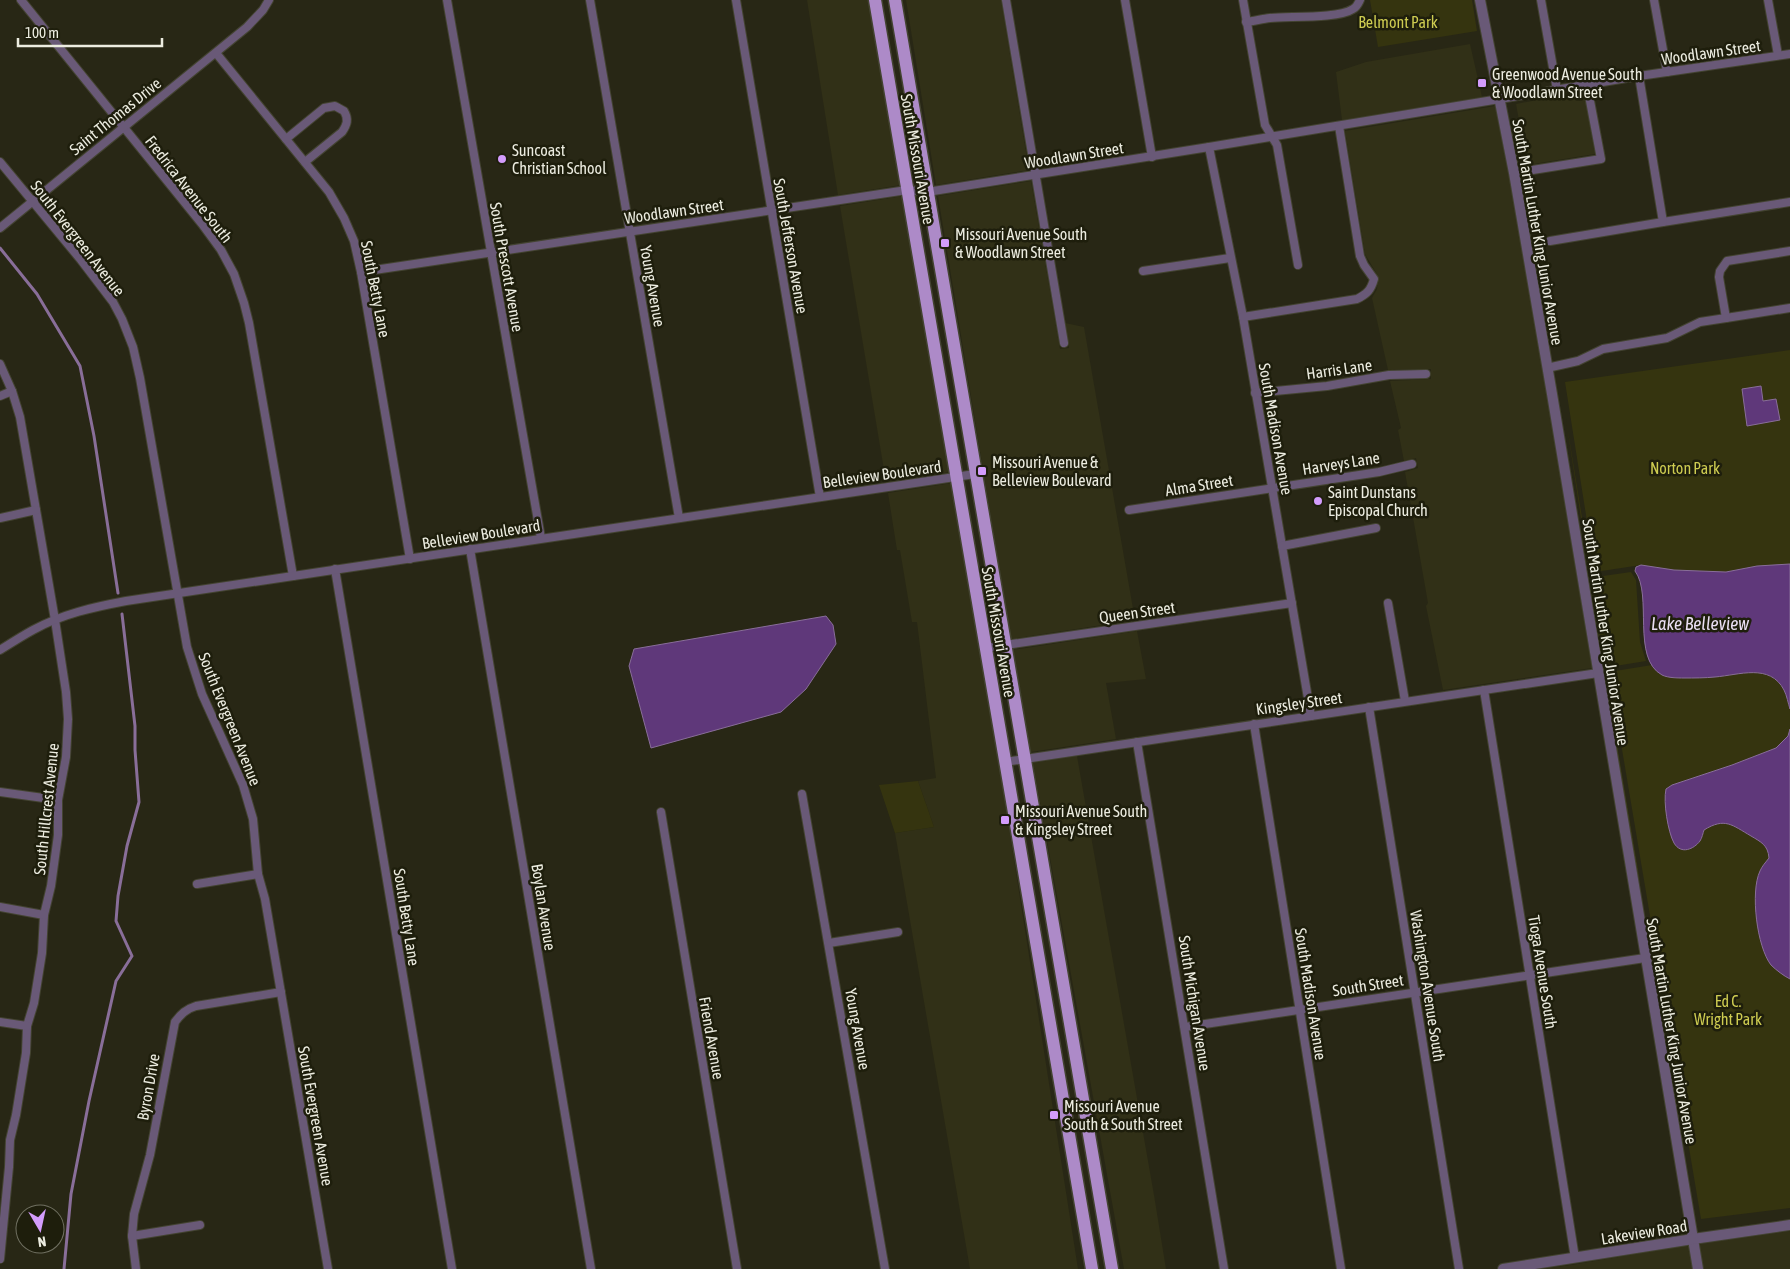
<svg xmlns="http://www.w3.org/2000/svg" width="1790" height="1269" viewBox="0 0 1790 1269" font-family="'Asap Condensed',sans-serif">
  <rect width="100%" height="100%" fill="#282715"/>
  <g fill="#313017">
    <polygon points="807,0 870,0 901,185 838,195"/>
    <polygon points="906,0 1001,0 1029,170 936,185"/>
    <polygon points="1470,44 1482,97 1342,120 1336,72 1366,62"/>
    <polygon points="1584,91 1595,154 1527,165 1516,104"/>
    <polygon points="1495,106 1510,182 1547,396 1592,668 1443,690 1426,606 1428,603 1405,472 1418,468 1416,458 1404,461 1398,430 1401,428 1390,381 1431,379 1431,369 1388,370 1372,298 1377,289 1378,276 1365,254 1345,131"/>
    <polygon points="1031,181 1060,349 1069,348 1065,323 1084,327 1135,620 1011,639 938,196"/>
    <polygon points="903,196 950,472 886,482 840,206"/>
    <polygon points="952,483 985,674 1078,1269 970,1269 895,833 934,827 918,781 936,778 917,622 912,622 900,550 897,550 888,493"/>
    <polygon points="1137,631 1146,679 1106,683 1116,739 1031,752 1012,650"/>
    <polygon points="1077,756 1154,1195 1166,1269 1124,1269 1033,763"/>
    <polygon points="1790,1231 1790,1269 1703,1269 1699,1244"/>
    <polygon points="1689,1245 1693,1269 1542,1269 1571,1265"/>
  </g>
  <g fill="#35340f">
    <polygon points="1370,0 1472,0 1477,31 1378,47"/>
    <polygon points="1790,350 1790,564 1757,566 1726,572 1674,570 1641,565 1595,572 1565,382"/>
    <polygon points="1566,419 1591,573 1596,577 1631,572 1636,580 1640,642 1646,661 1609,667 1605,673 1641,887 1627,822"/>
    <path d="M1652,665l9,10 14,3 41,-1 29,-5h16l15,7 8,11 6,19v20l-2,7 -12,12 -44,17 -60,20 -6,4c-4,18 4,37 9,55l26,-4 3,-10c21,-13 28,-5 47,6 10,6 17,9 18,22l-9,13 -3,12 -2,31 32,64 3,1v229l-89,11 -92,-547z"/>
    <polygon points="918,781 934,827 895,833 879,785"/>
  </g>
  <g fill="#5f387a" stroke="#896e99">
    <polygon points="1761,386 1763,401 1776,399 1780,420 1747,426 1742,389"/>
    <path d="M1790,564v145c-2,-6 -3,-13 -6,-19 -14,-27 -45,-15 -69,-13 -10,1 -21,1 -31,1 -6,0 -16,0 -22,-3 -31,-17 -9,-80 -27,-104l1,-4 5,-2 33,5 52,2 31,-6z"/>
    <polygon points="826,616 833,625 836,644 806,689 781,712 651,748 629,666 634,649"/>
    <path d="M1790,729v250c-6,-3 -14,-9 -19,-14 -14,-18 -21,-73 -11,-94 2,-5 6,-9 9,-13 -1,-13 -8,-16 -18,-22 -19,-11 -26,-19 -47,-6 -1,3 -2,8 -4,11 -6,8 -19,14 -26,2 -6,-11 -11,-41 -8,-54l6,-4 60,-20 44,-17 12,-12z"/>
  </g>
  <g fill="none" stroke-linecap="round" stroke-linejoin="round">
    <g stroke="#896e99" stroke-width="3">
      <polyline points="0,248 37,294 80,366 94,436 118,593"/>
      <polyline points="64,1269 71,1194 89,1101 116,981 132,956 116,921 118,896 127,846 139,802 135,750 135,726 122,614"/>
    </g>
    <g stroke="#434331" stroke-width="10">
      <g id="minor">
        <polyline points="21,0 202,224 221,250 234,274 244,303 249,323 293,576"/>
        <polyline points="447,0 541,538"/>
        <polyline points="590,0 679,518"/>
        <polyline points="736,0 820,497"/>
        <polyline points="1006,0 1064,343"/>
        <polyline points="1125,0 1152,157"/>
        <polyline points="1243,0 1265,125 1277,145 1298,265"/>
        <polyline points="1541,0 1557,90"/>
        <polyline points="1654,0 1667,72"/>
        <polyline points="1768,0 1778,55"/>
        <path d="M1246,22c8,-1 16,-3 24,-4 19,-2 68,1 83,-9 4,-2 5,-5 7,-9"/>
        <polyline points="216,53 329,192 344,218 354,241 361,272 410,559"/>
        <path d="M286,139l38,-31 11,-2 9,5c5,8 3,14 -2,21l-37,30"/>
        <polyline points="1209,147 1243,317 1311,716"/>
        <polyline points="0,162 81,260 113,302 122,319 133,347 140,378 187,647 202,694 243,785 253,819 258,874 265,899 328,1269"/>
        <polyline points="1514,173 1601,159 1587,85"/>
        <polyline points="1663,222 1790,202"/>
        <polyline points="0,228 247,27 263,10 269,0"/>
        <polyline points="1550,241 1663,222 1639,76"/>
        <polyline points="1790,251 1727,261 1720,271 1719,277 1726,318 1790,308"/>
        <polyline points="1143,271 1230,258"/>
        <polyline points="361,272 907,190 927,192 1209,147 1639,76 1790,54"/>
        <path d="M1243,317l114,-18c10,-5 14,-9 17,-20l-10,-14 -4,-9 -21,-130"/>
        <polyline points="0,364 12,391 20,417 55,620 66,692 68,719 66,757 58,800 58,835 51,886 44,915 42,953 34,1003 27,1026 26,1053 16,1115 10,1140 9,1167 0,1259"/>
        <polyline points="1547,368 1578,361 1603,349 1667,338 1700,322 1726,318"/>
        <polyline points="1255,393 1327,386 1389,375 1426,374"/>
        <polyline points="0,396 12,391"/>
        <polyline points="1129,510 1379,472 1412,464"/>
        <polyline points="0,518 36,510"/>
        <polyline points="1282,546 1376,528"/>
        <polyline points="470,549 591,1269"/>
        <polyline points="335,569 452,1269"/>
        <polyline points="1388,603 1405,701"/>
        <polyline points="985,648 1292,603"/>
        <path d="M0,650c11,-7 22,-14 33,-20 29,-16 61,-23 93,-29l849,-127"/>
        <polyline points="1484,690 1575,1258"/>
        <polyline points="1369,707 1459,1269"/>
        <polyline points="1254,724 1341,1269"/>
        <polyline points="1137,742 1224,1269"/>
        <polyline points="1005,762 1598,673"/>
        <polyline points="0,792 58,800"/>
        <polyline points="802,794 885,1269"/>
        <polyline points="661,812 737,1269"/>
        <polyline points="197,884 258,874"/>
        <polyline points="0,907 44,915"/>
        <polyline points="829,943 898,932"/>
        <polyline points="0,1022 27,1026"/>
        <polyline points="1185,1027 1645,958"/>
        <polyline points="132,1236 200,1225"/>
        <path d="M136,1269l-4,-33 2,-22 16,-59 25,-133c6,-8 11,-13 21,-16l85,-14"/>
      </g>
    </g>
    <g stroke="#434331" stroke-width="12">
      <g id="tertiary">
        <polyline points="1480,0 1514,173 1552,394 1698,1269"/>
        <polyline points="1503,1269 1693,1239 1790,1225"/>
      </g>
    </g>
    <g stroke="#434331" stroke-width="15">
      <g id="primary">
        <polyline points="875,0 1092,1269"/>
        <polyline points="895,0 1112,1269"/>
      </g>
    </g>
    <use href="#minor" stroke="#695977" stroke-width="8"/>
    <use href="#tertiary" stroke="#695977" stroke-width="10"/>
    <use href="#primary" stroke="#ad8ac8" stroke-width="12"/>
  </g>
  <g fill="#d39cfc" stroke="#1e1e0c" stroke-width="2">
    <rect x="1477" y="78" width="10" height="10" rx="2.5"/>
    <circle cx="502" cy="159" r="5"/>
    <rect x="940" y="238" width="10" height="10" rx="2.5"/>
    <rect x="977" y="466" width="10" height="10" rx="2.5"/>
    <circle cx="1318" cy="501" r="5"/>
    <rect x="1000" y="815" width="10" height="10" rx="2.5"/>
    <rect x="1049" y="1110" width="10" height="10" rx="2.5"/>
  </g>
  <g text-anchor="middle" stroke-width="5" stroke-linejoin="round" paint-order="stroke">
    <g font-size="16" fill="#cecc51" stroke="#1e1e0c">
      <text x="1398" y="28">Belmont Park</text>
      <text x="1685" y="474">Norton Park</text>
      <text x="1728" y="1007">Ed C.<tspan x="1728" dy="18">Wright Park</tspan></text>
    </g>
    <g font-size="16" fill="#ecece0" stroke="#1e1e0c">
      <text transform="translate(1711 52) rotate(-8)" y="6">Woodlawn Street</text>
      <text transform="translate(115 116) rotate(-39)" y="6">Saint Thomas Drive</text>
      <text transform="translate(1074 155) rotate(-9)" y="6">Woodlawn Street</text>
      <text transform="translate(918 159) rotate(80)" y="6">South Missouri Avenue</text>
      <text transform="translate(189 189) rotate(52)" y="6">Fredrica Avenue South</text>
      <text transform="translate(674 211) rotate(-8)" y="6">Woodlawn Street</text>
      <text transform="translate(1538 232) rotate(80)" y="6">South Martin Luther King Junior Avenue</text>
      <text transform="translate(78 238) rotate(52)" y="6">South Evergreen Avenue</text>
      <text transform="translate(791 246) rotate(80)" y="6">South Jefferson Avenue</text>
      <text transform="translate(507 267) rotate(80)" y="6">South Prescott Avenue</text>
      <text transform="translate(653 286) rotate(80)" y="6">Young Avenue</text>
      <text transform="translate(376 289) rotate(79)" y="6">South Betty Lane</text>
      <text transform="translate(1339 369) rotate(-8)" y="6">Harris Lane</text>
      <text transform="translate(1276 429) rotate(80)" y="6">South Madison Avenue</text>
      <text transform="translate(1341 463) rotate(-9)" y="6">Harveys Lane</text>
      <text transform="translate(882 474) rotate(-8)" y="6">Belleview Boulevard</text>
      <text transform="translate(1199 485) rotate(-9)" y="6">Alma Street</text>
      <text transform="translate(481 534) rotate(-9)" y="6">Belleview Boulevard</text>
      <text transform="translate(1137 612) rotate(-8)" y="6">Queen Street</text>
      <text transform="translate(999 632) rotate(80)" y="6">South Missouri Avenue</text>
      <text transform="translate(1606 632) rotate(81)" y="6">South Martin Luther King Junior Avenue</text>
      <text transform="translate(1299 703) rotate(-8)" y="6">Kingsley Street</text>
      <text transform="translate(230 719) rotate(68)" y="6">South Evergreen Avenue</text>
      <text transform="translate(46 809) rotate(-84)" y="6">South Hillcrest Avenue</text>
      <text transform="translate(544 907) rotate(81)" y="6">Boylan Avenue</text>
      <text transform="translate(407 917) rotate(81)" y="6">South Betty Lane</text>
      <text transform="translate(1543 972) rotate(81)" y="6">Tioga Avenue South</text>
      <text transform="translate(1368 985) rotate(-9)" y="6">South Street</text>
      <text transform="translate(1428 986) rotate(81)" y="6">Washington Avenue South</text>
      <text transform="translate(1311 994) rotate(81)" y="6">South Madison Avenue</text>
      <text transform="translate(1195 1003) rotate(81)" y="6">South Michigan Avenue</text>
      <text transform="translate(858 1029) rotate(80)" y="6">Young Avenue</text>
      <text transform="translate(1672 1031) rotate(80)" y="6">South Martin Luther King Junior Avenue</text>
      <text transform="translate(712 1038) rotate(80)" y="6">Friend Avenue</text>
      <text transform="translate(148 1087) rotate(-80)" y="6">Byron Drive</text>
      <text transform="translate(316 1116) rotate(80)" y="6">South Evergreen Avenue</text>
      <text transform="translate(1644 1232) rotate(-9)" y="6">Lakeview Road</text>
    </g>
    <g font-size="16" fill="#ecece0" stroke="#1e1e0c" text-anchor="start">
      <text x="1492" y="80">Greenwood Avenue South<tspan x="1492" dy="18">&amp; Woodlawn Street</tspan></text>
      <text x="512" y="156">Suncoast<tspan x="512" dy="18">Christian School</tspan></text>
      <text x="955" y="240">Missouri Avenue South<tspan x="955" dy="18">&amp; Woodlawn Street</tspan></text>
      <text x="992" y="468">Missouri Avenue &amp;<tspan x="992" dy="18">Belleview Boulevard</tspan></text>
      <text x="1328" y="498">Saint Dunstans<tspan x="1328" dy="18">Episcopal Church</tspan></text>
      <text x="1015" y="817">Missouri Avenue South<tspan x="1015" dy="18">&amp; Kingsley Street</tspan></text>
      <text x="1064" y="1112">Missouri Avenue<tspan x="1064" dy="18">South &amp; South Street</tspan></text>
    </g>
    <g font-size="18" font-style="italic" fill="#eadff3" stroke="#1e1e0c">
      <text x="1700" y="630">Lake Belleview</text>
    </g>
  </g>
  <g transform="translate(40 1229) rotate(171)"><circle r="24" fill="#1e1e0c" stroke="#707061"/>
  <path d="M0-4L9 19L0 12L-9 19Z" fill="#d39cfc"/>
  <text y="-8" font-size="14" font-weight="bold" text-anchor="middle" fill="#ecece0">N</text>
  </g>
  <path d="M18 38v8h144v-8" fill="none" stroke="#ecece0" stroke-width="2.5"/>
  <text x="25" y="38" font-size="15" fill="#ecece0" stroke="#1e1e0c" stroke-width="4" paint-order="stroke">100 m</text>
</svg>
